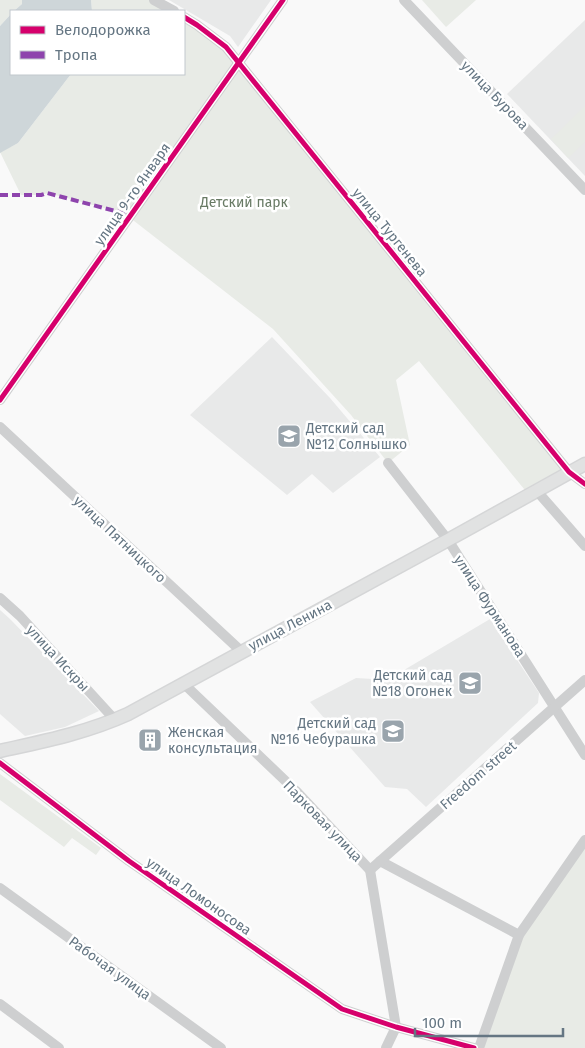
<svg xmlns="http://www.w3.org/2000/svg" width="585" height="1048" viewBox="0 0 585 1048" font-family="'Fira Sans',sans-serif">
  <rect width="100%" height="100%" fill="#f9f9f9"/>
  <g fill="#e8e9e9">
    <polygon points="169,0 271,0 238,47 230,36"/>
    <polygon points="585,20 585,176 507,94"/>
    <polygon points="272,337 330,398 380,457 333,493 312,474 287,495 190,415"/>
    <polygon points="0,610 10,619 99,711 65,727 25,736 0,714"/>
    <polygon points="490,619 539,693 538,703 426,807 407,789 385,787 310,702 356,678 373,679 399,673"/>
  </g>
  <g fill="#e8ebe6">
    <polygon points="0,0 22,0 22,4 14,11 11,11 11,14 0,26"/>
    <polygon points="91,0 154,0 174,11 92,11"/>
    <polygon points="422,0 476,0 446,27"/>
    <polygon points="184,17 226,47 569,472 529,495 419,361 396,380 410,445 388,463 351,415 273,329 129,217 119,212 48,193 41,195 21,195 0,152 18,143 71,74 184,74"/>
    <polygon points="585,106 585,142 568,158 551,139"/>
    <polygon points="0,774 101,848 96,855 72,838 64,847 0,800"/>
    <polygon points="585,840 585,1048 479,1048 519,935"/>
  </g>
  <g fill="#ced6d9">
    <polygon points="22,0 91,0 92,11 14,11 22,4"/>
    <polygon points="11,14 11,74 71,74 18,143 0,153 0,26"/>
  </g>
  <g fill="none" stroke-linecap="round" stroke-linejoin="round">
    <g stroke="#d5d6d7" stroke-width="15">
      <path id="major" d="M0,751c45,-10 86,-18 128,-37l320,-174 137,-76"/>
    </g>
    <g stroke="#cecfd0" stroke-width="10">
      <polyline points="154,0 174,11"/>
      <polyline points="404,0 585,190"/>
      <polyline points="184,17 197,25 226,47 569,472 585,484"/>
      <polyline points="0,400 283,0"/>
      <polyline points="0,427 241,651"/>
      <polyline points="388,463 448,540 585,755"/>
      <polyline points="536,490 585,546"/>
      <polyline points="0,598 20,616 115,720"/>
      <polyline points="183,683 296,791 370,870 396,1027"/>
      <polyline points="0,763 129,861 342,1009 396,1027 474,1048"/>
      <polyline points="380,861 519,935"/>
      <polyline points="370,870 585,680"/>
      <polyline points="0,888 221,1048"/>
      <polyline points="0,1004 59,1048"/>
      <polyline points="386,1048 396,1027"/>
      <polyline points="479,1048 519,935 585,840"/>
    </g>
    <use href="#major" stroke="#e1e2e2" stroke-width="12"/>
    <polyline stroke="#8e44ad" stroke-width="4" stroke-dasharray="8 4" stroke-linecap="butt" points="0,195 41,195 47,193 119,212 129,217"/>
    <g stroke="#fff" stroke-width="8">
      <g id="cycleway">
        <polyline points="184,17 197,25 226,47 569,472 585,484"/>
        <polyline points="0,400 283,0"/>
        <polyline points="0,763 129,861 342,1009 396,1027 474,1048"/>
      </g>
    </g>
    <use href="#cycleway" stroke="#d6006c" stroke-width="5"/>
  </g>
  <defs>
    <g id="school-square" transform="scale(1.25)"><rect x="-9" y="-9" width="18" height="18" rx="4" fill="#99a4ac" stroke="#fff"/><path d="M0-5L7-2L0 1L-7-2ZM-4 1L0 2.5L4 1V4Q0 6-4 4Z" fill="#fff"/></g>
    <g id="building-square" transform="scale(1.25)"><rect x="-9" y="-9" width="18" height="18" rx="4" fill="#99a4ac" stroke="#fff"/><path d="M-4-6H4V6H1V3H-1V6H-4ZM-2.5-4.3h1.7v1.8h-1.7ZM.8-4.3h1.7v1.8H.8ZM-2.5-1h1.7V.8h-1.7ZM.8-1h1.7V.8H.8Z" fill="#fff"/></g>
  </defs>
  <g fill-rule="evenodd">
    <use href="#school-square" x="289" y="436"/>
    <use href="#school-square" x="470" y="683"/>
    <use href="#school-square" x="393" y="731"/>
    <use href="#building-square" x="150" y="740"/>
  </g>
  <g text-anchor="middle" stroke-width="5" stroke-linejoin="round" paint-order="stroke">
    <g font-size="14" fill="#657683" stroke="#fff">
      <text transform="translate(495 95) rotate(46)" y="5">улица Бурова</text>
      <text transform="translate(132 194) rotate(-55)" y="5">улица 9-го Января</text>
      <text transform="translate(390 232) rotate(51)" y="5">улица Тургенева</text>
      <text transform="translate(120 539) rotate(43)" y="5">улица Пятницкого</text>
      <text transform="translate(490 606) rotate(57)" y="5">улица Фурманова</text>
      <text transform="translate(290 625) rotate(-28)" y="5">улица Ленина</text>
      <text transform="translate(58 658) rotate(47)" y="5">улица Искры</text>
      <text transform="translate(478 775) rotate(-41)" y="5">Freedom street</text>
      <text transform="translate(323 821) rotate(46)" y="5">Парковая улица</text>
      <text transform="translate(199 896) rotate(35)" y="5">улица Ломоносова</text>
      <text transform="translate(110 968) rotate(36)" y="5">Рабочая улица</text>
    </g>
    <g font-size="14" fill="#687a64" stroke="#fff">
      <text x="244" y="207">Детский парк</text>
    </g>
    <g font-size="14" fill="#657683" stroke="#fff" text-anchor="start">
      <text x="306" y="433">Детский сад<tspan x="306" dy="16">№12 Солнышко</tspan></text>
      <text x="452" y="680" text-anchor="end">Детский сад<tspan x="452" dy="16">№18 Огонек</tspan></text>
      <text x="376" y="728" text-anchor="end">Детский сад<tspan x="376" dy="16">№16 Чебурашка</tspan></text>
      <text x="168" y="737">Женская<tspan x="168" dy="16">консультация</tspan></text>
    </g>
  </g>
  <rect x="10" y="10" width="175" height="65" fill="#ffffff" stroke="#c1c8cd"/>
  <rect x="20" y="26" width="25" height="8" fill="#d6006c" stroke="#c1c8cd"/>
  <text x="55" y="35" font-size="15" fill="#657683">Велодорожка</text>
  <rect x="20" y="51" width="25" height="8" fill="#8e44ad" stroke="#c1c8cd"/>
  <text x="55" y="60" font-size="15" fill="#657683">Тропа</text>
  <path d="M415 1028v8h148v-8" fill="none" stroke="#657683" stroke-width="2.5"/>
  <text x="422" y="1028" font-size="15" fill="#657683" stroke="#ffffff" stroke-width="4" paint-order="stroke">100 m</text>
</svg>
